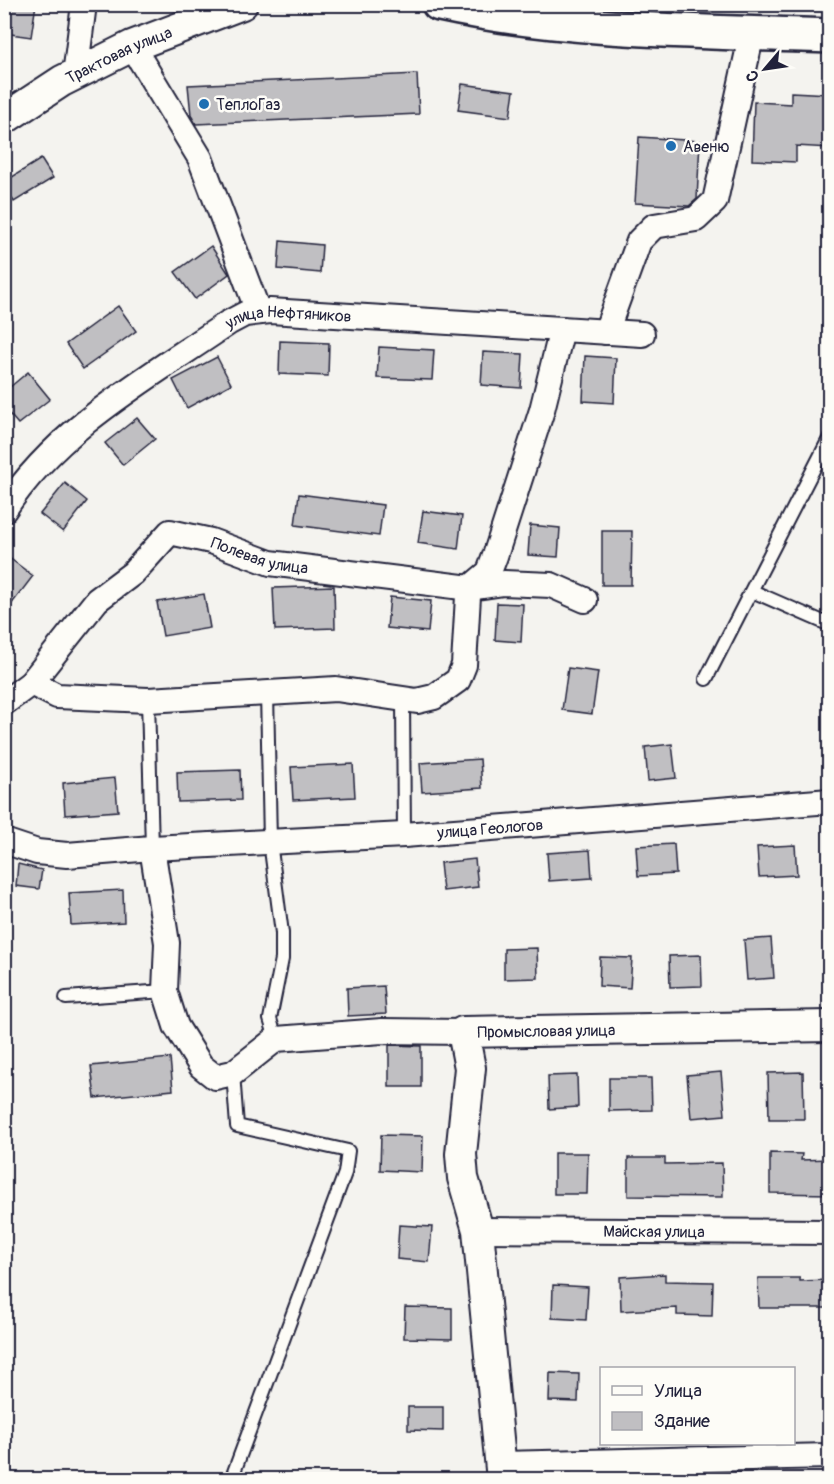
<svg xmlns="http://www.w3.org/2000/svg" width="834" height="1484" viewBox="0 0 834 1484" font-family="Pangolin,sans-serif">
  <rect width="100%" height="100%" fill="#f4f3ef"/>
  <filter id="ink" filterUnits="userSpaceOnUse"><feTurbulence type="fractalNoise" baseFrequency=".0167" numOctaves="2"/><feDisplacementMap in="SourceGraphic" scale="12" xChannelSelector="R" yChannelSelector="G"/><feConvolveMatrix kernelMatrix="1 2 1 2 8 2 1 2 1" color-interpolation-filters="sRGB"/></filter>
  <g filter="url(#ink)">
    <g fill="#c0bfc2" stroke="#22223b" stroke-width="1.5">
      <polygon points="4,4 36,4 31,37 4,33"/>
      <polygon points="417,74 419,114 196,124 191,115 188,85"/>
      <polygon points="462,84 514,91 510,117 458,110"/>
      <polygon points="791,92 830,94 830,148 796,146 796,162 752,160 754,102 791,104"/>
      <polygon points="639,137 700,141 697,199 689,206 635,203"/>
      <polygon points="41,159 53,178 14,202 4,182"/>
      <polygon points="280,241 322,245 320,273 278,269"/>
      <polygon points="211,246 229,274 195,299 175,272"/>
      <polygon points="118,306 136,331 83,369 66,344"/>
      <polygon points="280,341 329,343 328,376 279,374"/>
      <polygon points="379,347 434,350 432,380 377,378"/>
      <polygon points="483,352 523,354 521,388 481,385"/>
      <polygon points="585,356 616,358 614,403 583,401"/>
      <polygon points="217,357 231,384 187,408 173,380"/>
      <polygon points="28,372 50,399 18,424 4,408 4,392"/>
      <polygon points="137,418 155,439 123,465 105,443"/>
      <polygon points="65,483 87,501 63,532 40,514"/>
      <polygon points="299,494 383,505 379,536 295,525"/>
      <polygon points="423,511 462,516 458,549 418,543"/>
      <polygon points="530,525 560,528 558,557 528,555"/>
      <polygon points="602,531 632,531 631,585 602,585"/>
      <polygon points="4,554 33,576 4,614"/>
      <polygon points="334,586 335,628 275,630 273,588"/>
      <polygon points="204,594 210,628 163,636 157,602"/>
      <polygon points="390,597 431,601 428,632 387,628"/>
      <polygon points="497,603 523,604 521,642 495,640"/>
      <polygon points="568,668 598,672 592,714 562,710"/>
      <polygon points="672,744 676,778 648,781 645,747"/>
      <polygon points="480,759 482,788 422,792 420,763"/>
      <polygon points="353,764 355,797 293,800 291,767"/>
      <polygon points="240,770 241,800 178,802 177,772"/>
      <polygon points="115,778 118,811 65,815 63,783"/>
      <polygon points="674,844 676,874 638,876 636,846"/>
      <polygon points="795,845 797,875 759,877 757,847"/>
      <polygon points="590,850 592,878 549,881 547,853"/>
      <polygon points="475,859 478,887 443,891 440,863"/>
      <polygon points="18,864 42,870 39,889 16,886"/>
      <polygon points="123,890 124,922 71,925 69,893"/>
      <polygon points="771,938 774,978 747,980 744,940"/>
      <polygon points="537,948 538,978 504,979 504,949"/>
      <polygon points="701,955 702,986 670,987 669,956"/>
      <polygon points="600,957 632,958 630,988 599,986"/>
      <polygon points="384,986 386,1014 348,1016 347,988"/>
      <polygon points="389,1045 421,1046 421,1087 389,1087"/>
      <polygon points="170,1058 173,1090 95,1098 91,1066"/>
      <polygon points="721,1072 725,1115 691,1118 687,1075"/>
      <polygon points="803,1072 804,1119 769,1119 768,1073"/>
      <polygon points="577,1075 578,1107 549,1109 548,1076"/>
      <polygon points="609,1078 651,1078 652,1110 609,1111"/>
      <polygon points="381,1135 423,1136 422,1172 380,1170"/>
      <polygon points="554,1153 588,1153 587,1194 554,1194"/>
      <polygon points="770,1153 802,1154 801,1160 830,1159 830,1194 770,1193"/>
      <polygon points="628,1158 665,1158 665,1164 722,1163 723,1197 628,1196"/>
      <polygon points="399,1225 432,1227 429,1262 397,1259"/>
      <polygon points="665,1274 665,1281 713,1282 712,1316 677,1315 677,1308 621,1311 620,1277"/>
      <polygon points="758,1278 800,1278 800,1281 830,1280 830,1308 759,1308"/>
      <polygon points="553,1285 588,1287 586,1320 552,1318"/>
      <polygon points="405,1307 452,1308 452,1339 404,1338"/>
      <polygon points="550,1373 579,1374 578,1402 549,1401"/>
      <polygon points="408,1407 443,1407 443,1431 408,1430"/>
    </g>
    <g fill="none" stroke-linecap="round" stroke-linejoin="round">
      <g stroke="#22223b" stroke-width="16">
        <g id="service">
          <polyline points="752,591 830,625"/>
          <polyline points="706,679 830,437"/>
          <polyline points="267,692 270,842 282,933 282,959 270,1019 276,1039"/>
          <polyline points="148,700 152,848"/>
          <polyline points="403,700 404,835"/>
          <polyline points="66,998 165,991"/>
          <polyline points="231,1480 345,1173 348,1151 237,1126 233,1073"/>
        </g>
      </g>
      <g stroke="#22223b" stroke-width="28">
        <g id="minor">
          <polyline points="132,46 200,158 258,311"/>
          <polyline points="75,75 84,4"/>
          <polyline points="606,332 639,241 654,226 696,219 715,201 752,33"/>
          <path id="s1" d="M4,510c54,-83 144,-132 224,-187l17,-9 25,-3 372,23"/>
          <polyline points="31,683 57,696 148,700 336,689 417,701 434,697 458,680 464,665 468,596 470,588 489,572 495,556 542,410 562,329"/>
          <path id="s2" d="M4,703l27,-20 66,-83 36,-27 37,-41 41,9 59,22 200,25 34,-5 47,2 34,15"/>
          <path id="s3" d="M4,841l33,11 30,3 85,-7 252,-13 426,-34"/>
          <polyline points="152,848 167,943 165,991 176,1026 201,1066 215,1077 233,1073 276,1039 382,1031 463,1032"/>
          <path id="s4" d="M478,1230l352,2"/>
          <polyline points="500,1464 830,1456"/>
        </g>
      </g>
      <g stroke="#22223b" stroke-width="34">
        <g id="tertiary">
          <path id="s5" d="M4,119l58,-38 70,-35 110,-42"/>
          <path id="s6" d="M502,1480l-24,-250 -15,-52 -2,-24 9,-86 -7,-36 367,-6"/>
        </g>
      </g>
      <g stroke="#22223b" stroke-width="38">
        <path id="primary" d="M439,4c128,28 260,27 391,32"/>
      </g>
      <use href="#service" stroke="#fdfcf7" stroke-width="12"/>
      <use href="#minor" stroke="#fdfcf7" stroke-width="24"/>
      <use href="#tertiary" stroke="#fdfcf7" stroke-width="30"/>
      <use href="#primary" stroke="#fdfcf7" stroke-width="33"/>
    </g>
  </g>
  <g fill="#1f6fb2" stroke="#fdfcf7" stroke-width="2">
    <circle cx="204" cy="104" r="6"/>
    <circle cx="671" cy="146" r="6"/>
  </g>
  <g text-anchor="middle" stroke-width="5" stroke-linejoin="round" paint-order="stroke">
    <g font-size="16" fill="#22223b" stroke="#fdfcf7">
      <text dy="6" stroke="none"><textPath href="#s5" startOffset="132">Трактовая улица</textPath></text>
      <text dy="6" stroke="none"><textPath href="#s1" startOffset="356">улица Нефтяников</textPath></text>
      <text dy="6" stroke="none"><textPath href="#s2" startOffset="333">Полевая улица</textPath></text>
      <text dy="6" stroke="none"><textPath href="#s3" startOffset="489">улица Геологов</textPath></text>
      <text dy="6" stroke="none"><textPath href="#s6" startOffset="536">Промысловая улица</textPath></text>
      <text dy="6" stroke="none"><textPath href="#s4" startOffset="176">Майская улица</textPath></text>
    </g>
    <g font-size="16" fill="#22223b" stroke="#fdfcf7" text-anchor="start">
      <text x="216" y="110">ТеплоГаз</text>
      <text x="683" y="152">Авеню</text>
    </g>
  </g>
  <rect width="834" height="1484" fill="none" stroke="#fdfcf7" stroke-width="24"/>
  <rect x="12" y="12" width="810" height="1460" fill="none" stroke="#22223b" stroke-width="2" filter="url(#ink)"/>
  <rect x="600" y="1367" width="195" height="78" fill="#fdfcf7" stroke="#a5a5ac" stroke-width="1.5"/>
  <rect x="612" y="1386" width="30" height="9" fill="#fdfcf7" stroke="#a5a5ac" stroke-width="1.5"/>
  <text x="654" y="1397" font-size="18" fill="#22223b">Улица</text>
  <rect x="612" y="1412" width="30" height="18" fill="#c0bfc2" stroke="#a5a5ac" stroke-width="1.5"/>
  <text x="654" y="1427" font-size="18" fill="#22223b">Здание</text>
  <g transform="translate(765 69) rotate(241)" stroke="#fdfcf7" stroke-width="4.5" paint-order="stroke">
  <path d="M0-4.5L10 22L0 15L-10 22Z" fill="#22223b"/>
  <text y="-9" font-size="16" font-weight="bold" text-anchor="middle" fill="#22223b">С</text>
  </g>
</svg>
